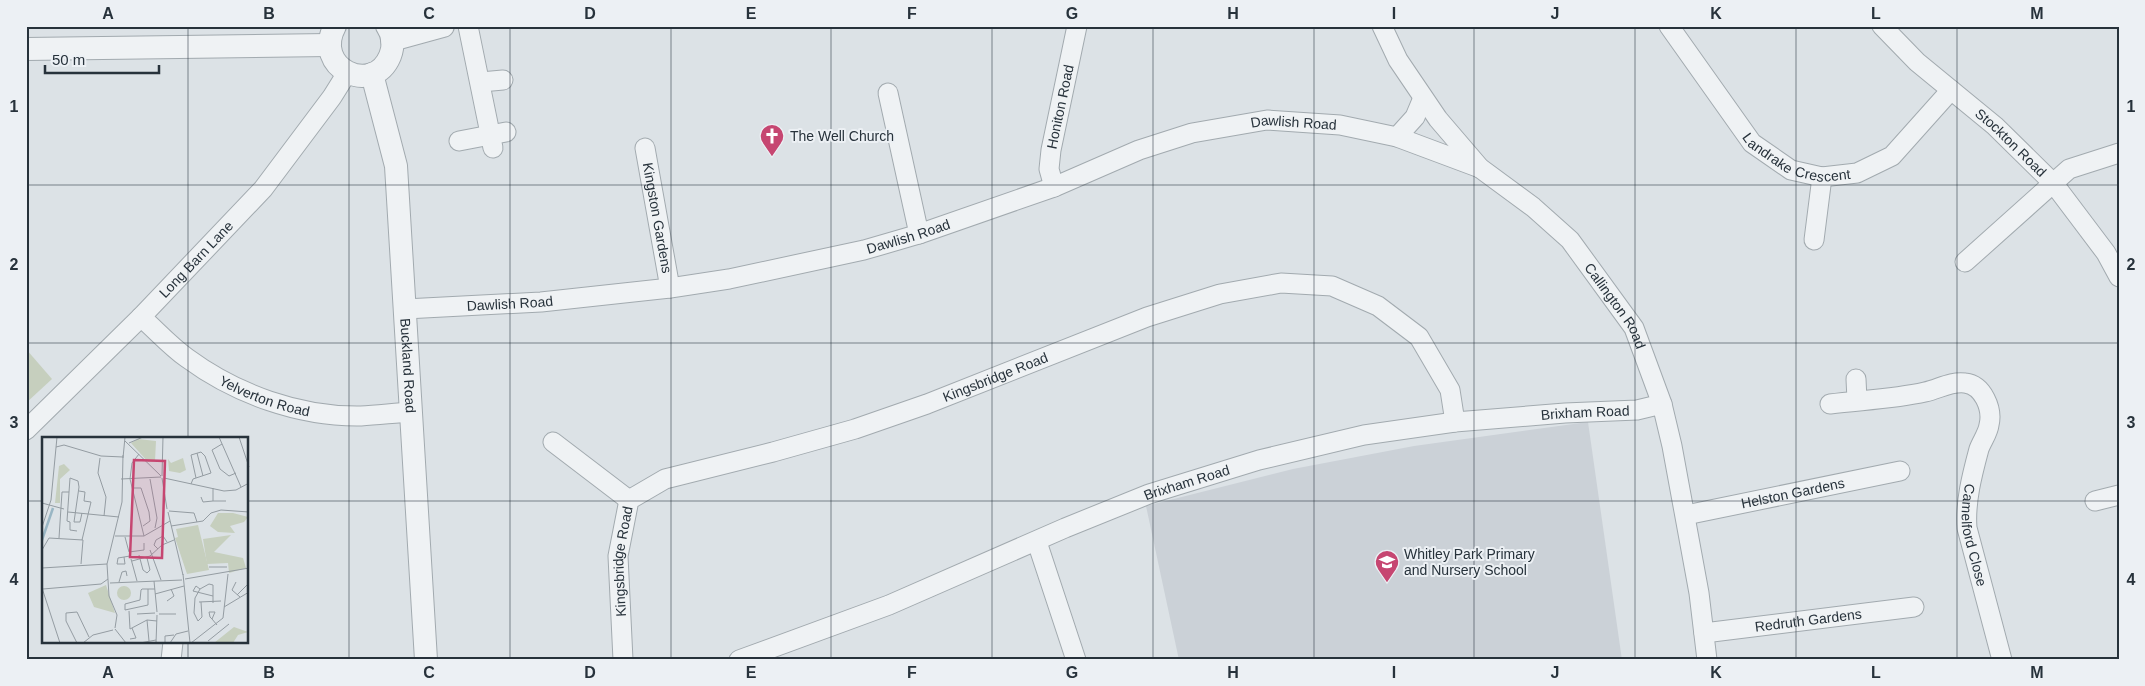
<svg xmlns="http://www.w3.org/2000/svg" width="2145" height="686" viewBox="0 0 2145 686" font-family="Helvetica,sans-serif">
  <rect width="100%" height="100%" fill="#dce2e6"/>
  <polygon fill="#cbd1d7" points="1588,422 1622,660 1179,660 1146,506 1293,469 1414,446"/>
  <polygon fill="#c6cfbe" points="26,349 52,379 26,403"/>
  <g fill="none" stroke-linecap="round" stroke-linejoin="round">
    <g stroke="#a2aaaf" stroke-width="21">
      <g id="minor">
        <polyline points="468,26 493,148"/>
        <path id="s1" d="M1382,26l16,34 40,59 42,49 53,39 37,33 64,88 28,76 10,42 27,147 8,67"/>
        <path id="s2" d="M1669,26l83,117 39,27 31,7 35,-4 35,-17 59,-66"/>
        <path id="s3" d="M1882,26l35,36 78,64 59,58 52,69 13,24"/>
        <polyline points="481,82 503,80"/>
        <polyline points="888,93 919,234"/>
        <polyline points="1397,137 1415,117 1423,98"/>
        <polyline points="459,141 506,132"/>
        <path id="s4" d="M645,148l25,140"/>
        <path id="s5" d="M1054,187l-5,-18 2,-19 26,-124"/>
        <polyline points="1814,240 1822,177"/>
        <polyline points="1965,262 2069,169 2119,153"/>
        <path id="s6" d="M405,309l136,-7 129,-14 59,-9 135,-29 55,-16 135,-47 85,-37 53,-17 75,-13 73,5 57,12 83,31"/>
        <path id="s7" d="M141,317c15,13 29,29 46,41 49,36 112,59 174,58 17,-1 34,-3 50,-4"/>
        <polyline points="1856,379 1857,400"/>
        <path id="s8" d="M1830,404c32,-4 64,-5 95,-12 14,-3 26,-11 40,-9 18,2 28,26 24,42 -1,8 -7,16 -10,24 -7,26 -14,53 -12,79l35,132"/>
        <path id="s9" d="M26,430l115,-113 122,-128 69,-92 15,-24"/>
        <polyline points="553,442 629,500"/>
        <polyline points="2095,501 2119,495"/>
        <path id="s10" d="M1686,515l214,-44"/>
        <polyline points="1037,542 1076,660"/>
        <path id="s11" d="M1704,633l210,-26"/>
        <polyline points="171,660 173,642"/>
        <path id="s12" d="M623,660l-5,-104 11,-56 36,-21 108,-27 82,-23 72,-25 220,-87 73,-23 61,-11 51,3 46,20 41,31 31,53 5,32"/>
        <path id="s13" d="M739,660l150,-55 176,-77 84,-34 110,-34 105,-25 91,-13 110,-9 72,-3 25,-6"/>
      </g>
    </g>
    <g stroke="#a2aaaf" stroke-width="24">
      <g id="tertiary">
        <path d="M335,26c-23,42 38,71 55,30 4,-10 3,-21 -3,-30"/>
        <polyline points="392,40 443,26"/>
        <polyline points="26,49 329,45"/>
        <path id="s14" d="M372,74l24,92 30,494"/>
      </g>
    </g>
    <use href="#minor" stroke="#eff2f4" stroke-width="19"/>
    <use href="#tertiary" stroke="#eff2f4" stroke-width="22"/>
  </g>
  <path fill="none" stroke="#27323b" stroke-width="1" stroke-opacity="0.55" d="M188,26v412M349,26v634M510,26v634M671,26v634M831,26v634M992,26v634M1153,26v634M1314,26v634M1474,26v634M1635,26v634M1796,26v634M1957,26v634M26,185h2093M26,343h2093M26,501h18M248,501h1871M188,642v18"/>
  <defs>
    <g id="church-pin" transform="scale(1.25)"><path d="M0 17L-7.5 6A9.5 9.5 0 1 1 7.5 6Z" fill="#c64671" stroke="#ecf0f4"/><path d="M-1.2-6h2.4v3.5h3.3v2.4h-3.3V6h-2.4V-.1h-3.3v-2.4h3.3Z" fill="#fff"/></g>
    <g id="school-pin" transform="scale(1.25)"><path d="M0 17L-7.5 6A9.5 9.5 0 1 1 7.5 6Z" fill="#c64671" stroke="#ecf0f4"/><path d="M0-5L7-2L0 1L-7-2ZM-4 1L0 2.5L4 1V4Q0 6-4 4Z" fill="#fff"/></g>
  </defs>
  <g fill-rule="evenodd">
    <use href="#church-pin" x="772" y="136"/>
    <use href="#school-pin" x="1387" y="562"/>
  </g>
  <g text-anchor="middle" stroke-width="4" stroke-linejoin="round" paint-order="stroke">
    <g font-size="14" fill="#27323b" stroke="#ecf0f4">
      <text dy="5" stroke="none"><textPath href="#s5" startOffset="82">Honiton Road</textPath></text>
      <text dy="5" stroke="none"><textPath href="#s6" startOffset="915">Dawlish Road</textPath></text>
      <text dy="5" stroke="none"><textPath href="#s3" startOffset="174">Stockton Road</textPath></text>
      <text dy="5" stroke="none"><textPath href="#s2" startOffset="192">Landrake Crescent</textPath></text>
      <text dy="5" stroke="none"><textPath href="#s4" startOffset="71">Kingston Gardens</textPath></text>
      <text dy="5" stroke="none"><textPath href="#s6" startOffset="510">Dawlish Road</textPath></text>
      <text dy="5" stroke="none"><textPath href="#s9" startOffset="241">Long Barn Lane</textPath></text>
      <text dy="5" stroke="none"><textPath href="#s6" startOffset="105">Dawlish Road</textPath></text>
      <text dy="5" stroke="none"><textPath href="#s1" startOffset="369">Callington Road</textPath></text>
      <text dy="5" stroke="none"><textPath href="#s14" startOffset="295">Buckland Road</textPath></text>
      <text dy="5" stroke="none"><textPath href="#s12" startOffset="549">Kingsbridge Road</textPath></text>
      <text dy="5" stroke="none"><textPath href="#s7" startOffset="149">Yelverton Road</textPath></text>
      <text dy="5" stroke="none"><textPath href="#s13" startOffset="888">Brixham Road</textPath></text>
      <text dy="5" stroke="none"><textPath href="#s13" startOffset="482">Brixham Road</textPath></text>
      <text dy="5" stroke="none"><textPath href="#s10" startOffset="109">Helston Gardens</textPath></text>
      <text dy="5" stroke="none"><textPath href="#s8" startOffset="305">Camelford Close</textPath></text>
      <text dy="5" stroke="none"><textPath href="#s12" startOffset="99">Kingsbridge Road</textPath></text>
      <text dy="5" stroke="none"><textPath href="#s11" startOffset="105">Redruth Gardens</textPath></text>
    </g>
    <g font-size="14" fill="#27323b" stroke="#ecf0f4" text-anchor="start">
      <text x="790" y="141">The Well Church</text>
      <text x="1404" y="559">Whitley Park Primary<tspan x="1404" dy="16">and Nursery School</tspan></text>
    </g>
  </g>
  <g transform="translate(42 437)">
    <rect width="206" height="206" fill="#dce2e6"/>
    <path d="M176,76h15l15,4 -4,5 -14,4 5,7 -17,-1 -8,-6zM189,98l-17,17 29,6 3,10 -17,5 -1,-10 -21,1 -4,-25zM192,190l14,5 -10,3 -5,8h-19z" fill="#c6cfbe"/>
    <path d="M96,2l18,2 -1,20 -7,1 -17,-19zM141,21l3,12 -6,3 -11,-2 -1,-12 3,4zM22,27l6,6 -10,9v24h-5l4,-37zM156,88l11,45 -22,4 -12,-36 3,-1 -2,-8zM64,148l9,28 -21,-6 -6,-14zM75 156a7 7 0 1 1 14 0a7 7 0 1 1-14 0Z" fill="#c6cfbe"/>
    <path fill="none" stroke="#99b6c4" stroke-width="2.5" d="M0,103l11,-32"/>
    <path fill="none" stroke="#949ca2" stroke-width="1" d="M177,0l22,50M197,0l10,30M83,4l36,35M87,6l14,-6M180,7l-10,6 8,19 9,7 7,-3M14,10l8,-2 37,11 22,1M155,16l6,23M97,17l-7,9 -2,16 14,57M58,21l-2,15 8,24 -2,19M81,21l2,-21M120,39l1,-39M120,41l5,31M122,41l60,13 12,-1 13,-7M79,42l40,-2M108,42l7,39 -2,10M149,47l2,-5 18,-6 -6,-17 -4,-4 -10,3 5,23M90,51h9l8,24 1,9 -7,5M171,51v13h13M37,54l6,1 -1,9 7,1 -9,38M159,60l2,5 10,-1M0,66l22,6M127,74l25,2 3,9M26,75l51,5M126,75l15,63M129,89l32,-5 8,-8 10,-3 28,2M0,90l9,-27 6,-63M35,94l-7,-1v-8l-3,-1 3,-43 8,3 1,6 -5,35h6l2,-9M73,99h29l26,-15M83,100l4,15M17,101l3,-46h7M116,112l-4,-4 2,-5 7,-4 4,6M0,113l7,-12 34,2 -2,24M108,113l11,30M87,115l15,-2v-7M97,118l4,15 4,3 3,-3 -3,-12M82,120l-6,1 -1,6h8l-1,-7 6,-1M89,122l6,22M90,124l18,-5 12,-11 12,-5M167,130h18M0,131l65,-4M141,137l7,69M143,142l64,-11M112,144l3,31M77,145l3,-10 4,-1 1,5M194,145l-4,8 8,7M68,146l72,-3M0,151l18,55M1,152l58,-5 7,-5M106,152v16l-23,5v-6l15,-4 1,-10 1,-1h13M158,152l-4,-3 -3,5 20,5M113,157l29,-8M195,158l12,-12M125,164l7,-5 -3,-7M157,165l22,-1M159,165l1,15 -4,4 -4,-8 1,-15 5,-9 9,-5 4,1v18M182,170l25,-15M87,174l1,18 17,-9 10,1M95,177l18,-1M117,177h17M170,182l3,-7h-6l1,5 2,2 5,6M105,183l2,21M73,191l2,-13 -8,-19 -2,-32 15,-62 1,-47M73,192l11,14M88,202l6,-1 -4,-10M166,204l21,-17M35,206l-11,-22v-8l11,-1 12,25M41,206l10,-8 20,-5M98,206l16,-3M114,206l1,-28M123,206v-7l9,-1M128,206l6,-9 12,-3M149,206l32,-25 5,-44"/>
    <path fill="#c64671" fill-opacity="0.15" stroke="#c64671" stroke-width="2.5" d="M92,23l31,1 -3,97 -32,-1z"/>
    <rect width="206" height="206" fill="none" stroke="#27323b" stroke-width="2.5"/>
  </g>
  <rect width="2145" height="686" fill="none" stroke="#ecf0f4" stroke-width="55"/>
  <path d="M45 65v8h114v-8" fill="none" stroke="#27323b" stroke-width="2.5"/>
  <text x="52" y="65" font-size="15" fill="#27323b" stroke="#ecf0f4" stroke-width="4" paint-order="stroke">50 m</text>
  <rect x="28" y="28" width="2090" height="630" fill="none" stroke="#27323b" stroke-width="2"/>
  <g font-size="16" text-anchor="middle" font-weight="bold" fill="#27323b">
    <text x="108" y="19">A</text>
    <text x="269" y="19">B</text>
    <text x="429" y="19">C</text>
    <text x="590" y="19">D</text>
    <text x="751" y="19">E</text>
    <text x="912" y="19">F</text>
    <text x="1072" y="19">G</text>
    <text x="1233" y="19">H</text>
    <text x="1394" y="19">I</text>
    <text x="1555" y="19">J</text>
    <text x="1716" y="19">K</text>
    <text x="1876" y="19">L</text>
    <text x="2037" y="19">M</text>
    <text x="14" y="112">1</text>
    <text x="2131" y="112">1</text>
    <text x="14" y="270">2</text>
    <text x="2131" y="270">2</text>
    <text x="14" y="428">3</text>
    <text x="2131" y="428">3</text>
    <text x="14" y="585">4</text>
    <text x="2131" y="585">4</text>
    <text x="108" y="678">A</text>
    <text x="269" y="678">B</text>
    <text x="429" y="678">C</text>
    <text x="590" y="678">D</text>
    <text x="751" y="678">E</text>
    <text x="912" y="678">F</text>
    <text x="1072" y="678">G</text>
    <text x="1233" y="678">H</text>
    <text x="1394" y="678">I</text>
    <text x="1555" y="678">J</text>
    <text x="1716" y="678">K</text>
    <text x="1876" y="678">L</text>
    <text x="2037" y="678">M</text>
  </g>
</svg>
